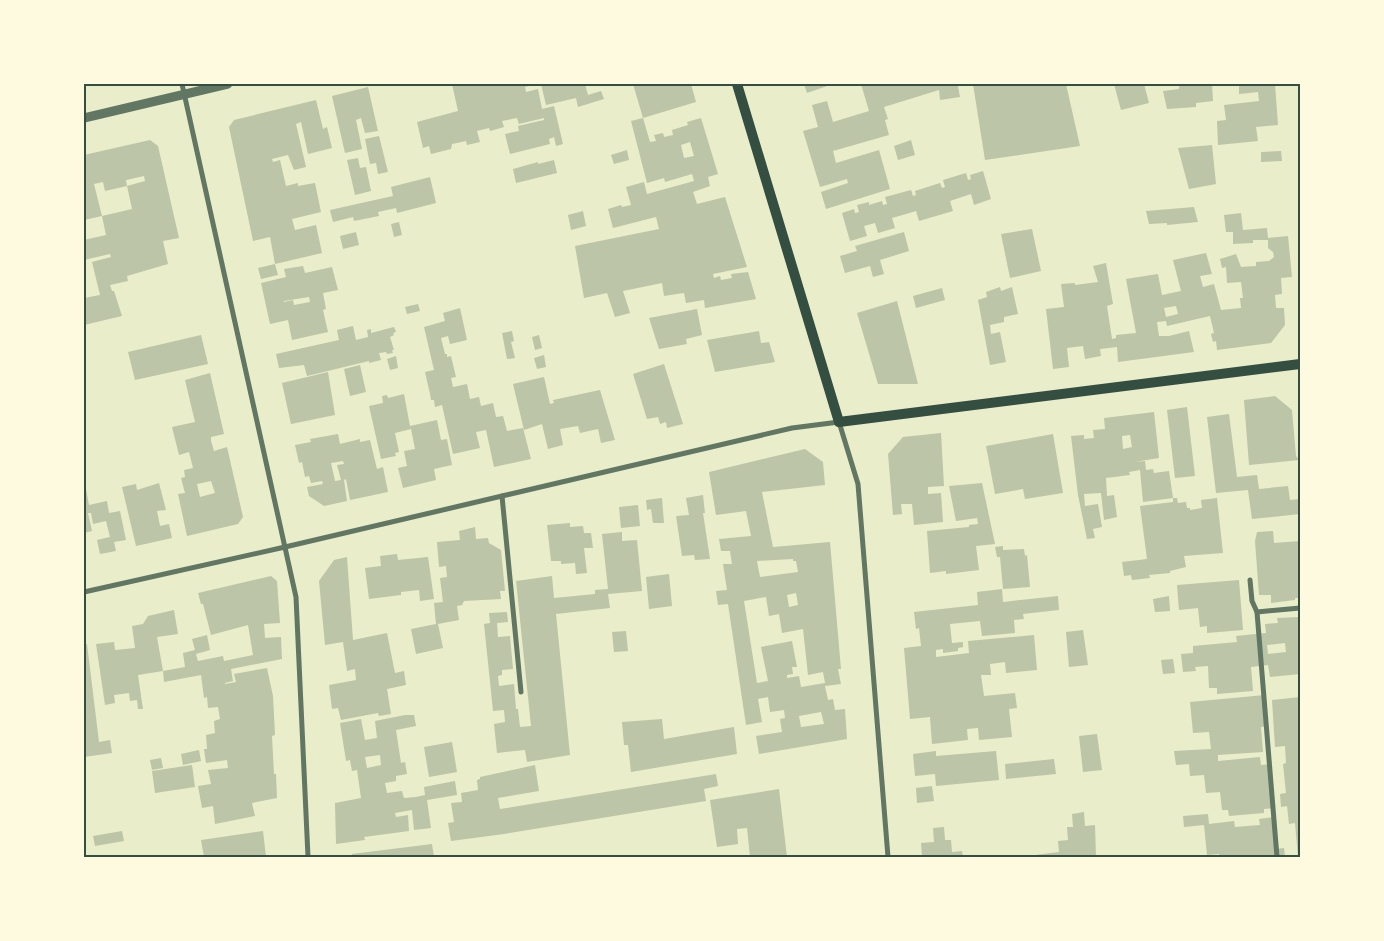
<svg xmlns="http://www.w3.org/2000/svg" width="1384" height="941" viewBox="0 0 1384 941" font-family="Merriweather,serif">
  <rect width="100%" height="100%" fill="#e9edc9"/>
  <g fill="#bcc5a7" fill-rule="evenodd">
    <polygon points="452,84 536,84 525,87 526,92 538,89 542,109 554,106 563,144 556,146 554,137 549,139 550,144 510,154 505,134 519,131 518,126 544,120 544,118 519,124 517,118 502,121 504,127 490,131 489,128 477,131 480,142 467,145 466,141 452,144 451,149 431,154 429,146 423,148 417,122 458,111"/>
    <polygon points="541,84 585,84 588,95 601,91 604,99 578,107 576,98 546,105"/>
    <path d="M633,84h58l5,18 -53,16 7,24 6,-1 -2,-6 9,-2 1,4 9,-2 -1,-5 16,-5 -1,-3 14,-4 17,56 -10,3 2,9 -17,6 4,12 28,-7 22,70 -34,7 1,4 6,-2 1,4 11,-2 -1,-4 17,-2 8,27 -51,9 -1,-8 -18,3 -2,-10 -20,3 -2,-13 -39,8 7,22 -15,4 -8,-24 -23,5 -9,-52 84,-17 -3,-12 -43,11 -5,-19 13,-4 1,2 9,-2 -5,-18 18,-5 3,12 47,-13 -2,-7 -27,8 -1,-4 -17,5 -16,-62 12,-3zM690,142l4,14 -10,2 -3,-13z"/>
    <polygon points="804,84 833,84 807,93"/>
    <polygon points="861,84 904,84 904,86 911,84 964,84 964,85 958,86 960,97 940,100 939,90 884,107 888,119 885,120 889,135 833,151 836,163 879,150 890,189 826,209 821,192 848,183 847,179 820,187 803,131 818,127 812,105 827,101 833,122 869,111"/>
    <polygon points="973,84 1066,84 1080,146 985,160"/>
    <polygon points="1114,84 1144,84 1149,103 1121,110"/>
    <polygon points="1179,84 1212,84 1213,101 1196,103 1196,107 1167,109 1163,91 1179,89"/>
    <polygon points="1239,84 1275,84 1278,125 1256,127 1258,141 1218,145 1217,121 1226,120 1224,105 1259,101 1258,92 1239,94"/>
    <polygon points="368,87 378,131 365,133 361,118 356,120 362,149 345,153 332,96"/>
    <polygon points="316,100 323,129 327,127 332,148 308,154 301,122 296,124 306,167 294,170 288,155 272,159 273,162 280,160 286,186 298,183 298,186 315,183 321,212 292,219 295,230 316,225 322,253 275,264 270,237 253,241 229,127 234,120"/>
    <polygon points="379,136 388,172 378,174 376,163 370,164 365,139"/>
    <polygon points="150,140 158,146 179,238 163,241 168,264 127,276 128,281 110,285 112,291 114,291 122,316 84,325 84,298 100,295 92,262 111,257 110,254 84,260 84,240 106,235 102,216 132,209 127,186 145,181 144,176 126,180 127,186 105,191 103,182 94,184 102,216 84,220 84,155"/>
    <polygon points="911,140 915,155 898,160 894,146"/>
    <polygon points="1212,145 1216,184 1189,189 1178,148"/>
    <polygon points="627,150 629,160 614,164 611,155"/>
    <polygon points="1281,151 1282,161 1261,162 1261,152"/>
    <polygon points="358,158 360,168 366,167 371,191 355,195 347,160"/>
    <polygon points="554,160 557,173 516,183 513,169 538,162 538,164"/>
    <polygon points="983,171 991,199 974,205 971,194 950,201 953,211 919,221 916,211 906,214 892,218 895,228 878,233 875,223 864,226 867,236 850,241 842,213 854,209 855,213 859,212 857,205 869,202 869,205 882,201 883,205 887,204 885,197 911,190 913,196 916,195 915,191 940,183 942,188 945,187 943,180 966,173 968,180 971,179 970,175"/>
    <polygon points="430,177 436,203 397,213 396,208 378,212 379,216 354,221 353,217 333,222 330,210 393,196 391,187"/>
    <polygon points="1194,207 1198,222 1167,225 1167,223 1149,224 1146,211"/>
    <polygon points="583,211 586,226 571,230 568,215"/>
    <path d="M1241,213l2,17 24,-2 1,10 20,-2 4,41 -11,1 1,16 -7,1 1,13h8l1,17 -14,18 -54,7 -1,-9 -3,1 -2,-8 3,-1 -4,-17 -43,10 -1,-5 -9,1 2,14h10l20,-5 5,21 -76,10 -1,-15 -17,2 1,7 -16,3 -2,-13 -16,2 2,19 -16,2 -7,-60 18,-2 -3,-23 14,-1v2l23,-3 -5,-16 13,-3 7,41 -6,2 5,33 4,-1v-3l20,-2 -10,-54 32,-5 4,21 19,-4 -8,-31 33,-7 6,21 -12,2 3,11 11,-3 7,26 20,-2 -1,-10h3l-2,-16 -14,1 -1,-16 -4,1 -2,-9 16,-5 5,13 15,-1v-4l13,-1 5,-4 -1,-5 -5,-4v-8h-15v3l-20,1v-12h-7l-2,-17zM1176,306l2,8 -12,3 -2,-9z"/>
    <polygon points="399,222 402,235 394,237 391,224"/>
    <polygon points="1032,229 1041,271 1010,278 1001,234"/>
    <polygon points="356,232 359,245 343,249 340,236"/>
    <polygon points="904,232 909,251 880,260 884,274 873,277 870,266 845,273 840,256 857,251 855,246"/>
    <polygon points="275,264 278,275 261,279 258,268"/>
    <path d="M303,266l2,7 27,-6 6,23 -15,3 3,16 -3,1 5,22 -36,8 -4,-20 -18,4 -9,-41 25,-6 -2,-8zM309,297l1,5 -16,3 -1,-5 -9,2v-1z"/>
    <polygon points="1000,287 1001,291 1012,287 1018,314 1004,317 1004,322 990,325 991,334 1000,332 1006,362 990,365 978,300 987,297 986,292"/>
    <polygon points="942,288 945,300 916,308 913,296"/>
    <polygon points="897,301 918,384 878,384 857,313"/>
    <polygon points="418,304 420,311 407,314 405,307"/>
    <polygon points="460,308 467,340 450,344 448,336 441,338 445,354 447,354 447,357 451,356 456,377 451,378 453,387 467,384 470,399 479,397 481,406 493,403 496,417 503,416 507,431 523,428 531,459 494,467 486,430 476,432 480,448 453,454 442,405 435,407 434,400 431,400 430,394 425,372 434,370 424,327 445,321 443,313"/>
    <polygon points="697,309 702,335 686,339 687,344 659,349 649,318"/>
    <polygon points="353,326 356,340 368,337 367,330 371,329 371,333 394,327 396,332 393,333 394,335 390,337 394,350 392,350 393,353 387,354 386,352 379,353 381,360 369,363 369,361 307,376 304,365 279,368 276,354 339,340 337,330"/>
    <polygon points="512,331 514,341 511,342 515,358 507,359 502,333"/>
    <polygon points="759,331 761,343 769,342 775,362 715,372 707,340"/>
    <polygon points="201,335 208,364 135,380 128,352"/>
    <polygon points="539,335 542,348 535,350 532,337"/>
    <polygon points="544,355 546,367 537,369 534,358"/>
    <polygon points="396,356 398,368 390,370 387,359"/>
    <polygon points="664,364 683,424 667,428 666,422 660,424 658,417 647,419 633,374"/>
    <polygon points="360,365 366,392 350,396 344,369"/>
    <polygon points="328,372 335,415 291,424 282,383"/>
    <path d="M210,373l14,61 -13,3v4l3,10 13,-4 16,70 -5,7 -51,12 -9,-42 7,-1 -4,-15 4,-1 -1,-7 9,-2 -4,-16 -10,3 -7,-28 23,-5 -10,-42zM211,481l4,12 -15,4 -3,-13z"/>
    <polygon points="544,377 550,404 554,403 553,400 600,390 615,440 601,443 598,429 580,433 578,426 560,429 563,445 548,449 542,424 524,430 513,384"/>
    <polygon points="404,394 410,426 437,420 441,440 447,439 452,465 434,469 436,480 403,488 398,468 407,466 404,451 415,449 411,429 395,433 399,452 395,453 396,456 381,459 369,406 383,403 382,396 387,395 388,398"/>
    <polygon points="1275,396 1292,410 1296,456 1299,460 1249,465 1244,400"/>
    <polygon points="1187,407 1195,476 1175,478 1167,410"/>
    <path d="M1154,412l5,46 -25,4 11,-1 1,9 7,-1 1,4 15,-2 4,27 -30,4 -3,-32 -11,2 1,3 -24,3 1,18 7,-1 3,22 -13,3 -3,-27 -17,1 1,12 13,-2 4,23 -9,2 2,9 -8,1 -9,-44 -7,-59 13,-1v4l10,-1 -1,-8 12,-1 -1,-11zM1130,435l2,12 -9,2 -1,-13z"/>
    <polygon points="1229,414 1237,477 1257,475 1259,489 1288,486 1290,500 1300,499 1300,514 1252,519 1248,490 1216,493 1207,417"/>
    <polygon points="941,433 944,486 928,487 928,494 941,493 943,522 914,525 912,504 901,504 902,514 893,515 888,454 903,437"/>
    <path d="M338,434l2,10 20,-5v3l10,-2 7,29 6,-2 5,25 -38,8 -4,-21 -2,1 3,21 -23,5 -15,-10 -2,-9 16,-3 -1,-3 -11,2 -2,-7 -4,1 -3,-15 -3,1 -4,-18 16,-3 -1,-3zM343,461l1,3 -7,1 4,15 -6,1 -4,-18z"/>
    <polygon points="1053,434 1063,493 1025,499 1023,489 995,494 986,446"/>
    <path d="M805,449l18,13 2,23 -63,7 11,55 57,-5 11,127h-3l3,15 -16,2 3,14 5,-1 2,11 10,-1 2,30 -88,15 -3,-18 26,-4 -2,-13 5,-1 -1,-8 -14,2 -2,-15 -10,2 4,23 -16,3 -18,-121 -10,1 -2,-14 11,-1 -4,-26h9l-2,-13h-9l-2,-12 32,-3 -5,-25 -30,4 -7,-43zM793,559v2h3l2,11 -38,5 -3,-16zM796,593l2,12 -9,2 -2,-12zM766,597l3,19 10,-2 3,19 21,-4 5,46 15,-3 2,11 -24,4 -2,-11 -12,2v-3l6,-1 -1,-7h5l-5,-26 -31,6 7,34 -11,2 -13,-82zM821,712l3,12 -23,3 -2,-11z"/>
    <polygon points="159,483 166,510 157,511 160,526 169,524 172,538 136,546 122,487 136,484 137,490"/>
    <polygon points="982,483 995,544 976,546 979,570 946,574 946,571 930,573 927,531 969,527 969,525 978,524 977,518 956,521 949,486"/>
    <polygon points="86,489 89,505 107,501 109,513 120,511 126,540 114,542 116,551 100,554 97,540 110,537 106,521 93,524 91,513 88,513 92,531 84,533 84,490"/>
    <polygon points="703,495 705,513 703,513 710,559 695,560 694,555 682,556 676,516 689,515 686,498"/>
    <polygon points="662,498 664,523 653,523 651,509 647,510 646,500"/>
    <polygon points="1173,498 1177,498 1178,503 1186,502 1187,508 1190,508 1190,510 1202,508 1201,500 1217,498 1223,553 1184,556 1186,567 1170,571 1170,573 1149,575 1150,578 1132,580 1131,575 1124,576 1122,562 1147,559 1140,506 1173,502"/>
    <polygon points="638,505 640,526 621,528 619,507"/>
    <polygon points="570,523 570,527 583,526 584,533 591,533 593,548 584,548 587,573 576,574 575,563 561,564 561,561 551,561 547,525"/>
    <polygon points="475,527 476,539 488,538 489,543 501,550 505,591 500,591 501,599 464,601 462,605 457,606 459,620 438,624 443,648 416,654 411,629 436,624 434,603 443,602 440,578 447,577 446,566 439,567 437,542 460,540 459,531"/>
    <polygon points="1273,531 1274,543 1300,541 1300,598 1295,598 1295,600 1271,603 1271,595 1259,595 1255,541 1257,532"/>
    <polygon points="622,532 622,541 637,540 642,591 608,594 610,608 556,614 570,755 527,762 525,750 497,753 494,724 505,722 504,710 493,711 484,624 490,623 489,613 507,612 508,622 497,623 498,637 510,636 513,669 502,670 502,675 498,676 499,686 514,684 516,709 518,709 520,727 531,726 516,581 552,576 554,598 595,594 595,590 608,589 602,534"/>
    <polygon points="1003,546 1003,550 1024,549 1025,556 1027,555 1030,587 1003,589 1000,557 997,557 995,547"/>
    <polygon points="397,554 398,560 428,557 434,599 420,601 419,590 401,592 401,595 369,599 365,568 381,566 380,556"/>
    <polygon points="347,557 353,640 387,633 395,673 404,671 406,685 387,689 391,714 379,716 378,713 341,720 338,708 332,709 329,685 356,680 355,669 347,671 343,642 325,645 319,581 334,560"/>
    <polygon points="669,574 672,606 649,609 646,577"/>
    <polygon points="271,576 277,581 280,623 264,624 265,638 281,637 282,659 231,669 233,681 225,683 225,684 236,682 234,674 267,668 273,696 275,735 272,736 274,774 276,774 277,798 252,803 255,816 215,824 213,806 202,808 198,786 211,784 208,770 228,768 227,760 206,763 204,749 207,749 206,735 215,733 214,721 220,719 218,707 208,708 207,697 204,698 201,675 164,682 163,671 185,667 183,653 195,650 192,639 207,635 210,650 196,654 198,661 223,656 224,661 253,655 248,625 211,635 203,604 201,604 198,593"/>
    <polygon points="1239,580 1243,630 1207,633 1207,626 1200,627 1198,608 1179,610 1177,585"/>
    <polygon points="1002,589 1003,602 1058,596 1059,610 1023,614 1024,619 1014,620 1015,633 982,636 980,621 950,624 952,643 963,642 963,647 958,648 958,651 943,653 943,649 936,650 936,657 969,653 968,641 1034,635 1037,670 1006,673 1005,662 990,664 991,675 981,675 984,696 1015,693 1017,708 1009,709 1012,737 979,740 978,728 967,729 968,740 932,744 930,717 910,719 904,648 921,646 919,628 916,629 914,612 978,605 977,592"/>
    <polygon points="1169,596 1170,611 1155,612 1153,599"/>
    <polygon points="174,610 178,634 157,637 163,671 138,675 143,709 138,709 137,700 130,701 129,693 114,695 115,703 105,705 96,644 114,642 115,650 135,648 132,626 143,624 148,616"/>
    <path d="M1300,617v57l-30,3 -2,-12 -17,2 2,24 -36,3v-6h-8l-1,-22 -13,1 1,4 -13,1 -2,-18 12,-1v-7l44,-4 -1,-6 30,-3 -1,-9 13,-1 -1,-5zM1285,643l1,9 -18,2 -1,-9z"/>
    <polygon points="1083,630 1088,665 1069,667 1066,632"/>
    <polygon points="626,631 628,651 614,652 612,632"/>
    <polygon points="84,644 87,644 99,742 110,740 112,753 84,757"/>
    <polygon points="1173,659 1175,673 1163,674 1161,660"/>
    <polygon points="1265,695 1268,726 1261,727 1263,752 1218,755 1218,761 1260,757 1261,765 1271,764 1274,808 1264,809 1264,813 1229,816 1228,810 1222,810 1220,792 1206,793 1204,775 1190,776 1189,764 1176,765 1174,751 1211,749 1209,732 1193,733 1190,702"/>
    <polygon points="1300,697 1300,857 1298,857 1295,823 1289,824 1287,806 1281,807 1280,794 1286,793 1283,764 1286,763 1285,746 1275,747 1272,700"/>
    <path d="M405,715h9l2,11 -20,4 5,33 4,-1 2,12 -11,2v5l-11,2 2,10 15,-2 2,7 12,-1 9,-2 -1,-8 31,-6 2,14 -30,5 4,28 -17,2 -2,-20 -17,3 1,4 12,-2 1,16 -45,6 1,3 -29,4 -1,-41 26,-5 -4,-28 -5,1 -2,-11 -4,1 -6,-38 21,-4 4,21 12,-2 -2,-17zM380,755l1,10 -14,3 -2,-11z"/>
    <polygon points="662,719 664,739 734,727 737,754 631,772 628,745 624,745 622,722"/>
    <polygon points="1097,734 1102,770 1083,772 1079,736"/>
    <polygon points="452,742 457,772 429,777 424,747"/>
    <polygon points="199,750 201,761 183,765 181,754"/>
    <polygon points="936,751 936,756 996,751 999,780 936,786 935,774 915,776 913,754"/>
    <polygon points="161,758 163,768 152,770 150,760"/>
    <polygon points="1054,759 1056,774 1006,779 1005,764"/>
    <polygon points="192,765 195,787 155,793 152,771"/>
    <polygon points="535,765 539,791 498,798 500,809 716,774 718,786 704,789 706,801 504,834 451,841 448,823 454,822 451,803 462,802 461,793 478,790 477,780 480,779 480,777"/>
    <polygon points="932,786 934,801 917,803 916,788"/>
    <polygon points="779,789 787,857 750,857 747,828 737,829 738,844 717,847 710,800"/>
    <polygon points="1084,812 1085,826 1095,825 1096,857 1035,857 1035,855 1059,852 1058,841 1068,840 1067,827 1073,827 1072,814"/>
    <polygon points="1208,814 1209,824 1234,821 1235,827 1260,825 1259,819 1273,817 1276,849 1284,848 1285,857 1220,857 1219,854 1207,855 1204,825 1184,827 1183,816"/>
    <polygon points="944,827 945,840 951,840 952,852 962,851 963,857 922,857 921,843 934,842 933,828"/>
    <polygon points="122,831 124,841 95,846 93,836"/>
    <polygon points="263,831 266,857 204,857 201,840"/>
    <polygon points="432,844 434,857 352,857 352,854"/>
  </g>
  <g fill="none" stroke-linecap="round" stroke-linejoin="round">
    <g stroke="#617663" stroke-width="5">
      <polyline points="182,84 296,597 308,857"/>
      <polyline points="502,496 521,692"/>
      <polyline points="1250,580 1252,601 1257,612 1277,857"/>
      <polyline points="84,592 285,547 792,428 839,422 858,484 888,857"/>
      <polyline points="1257,612 1300,608"/>
    </g>
    <polyline stroke="#617663" stroke-width="9" points="84,118 228,84"/>
    <polyline stroke="#344e41" stroke-width="10" points="737,84 839,422 1300,364"/>
  </g>
  <rect width="1384" height="941" fill="none" stroke="#fefae0" stroke-width="170"/>
  <rect x="85" y="85" width="1214" height="771" fill="none" stroke="#344e41" stroke-width="2"/>
</svg>
